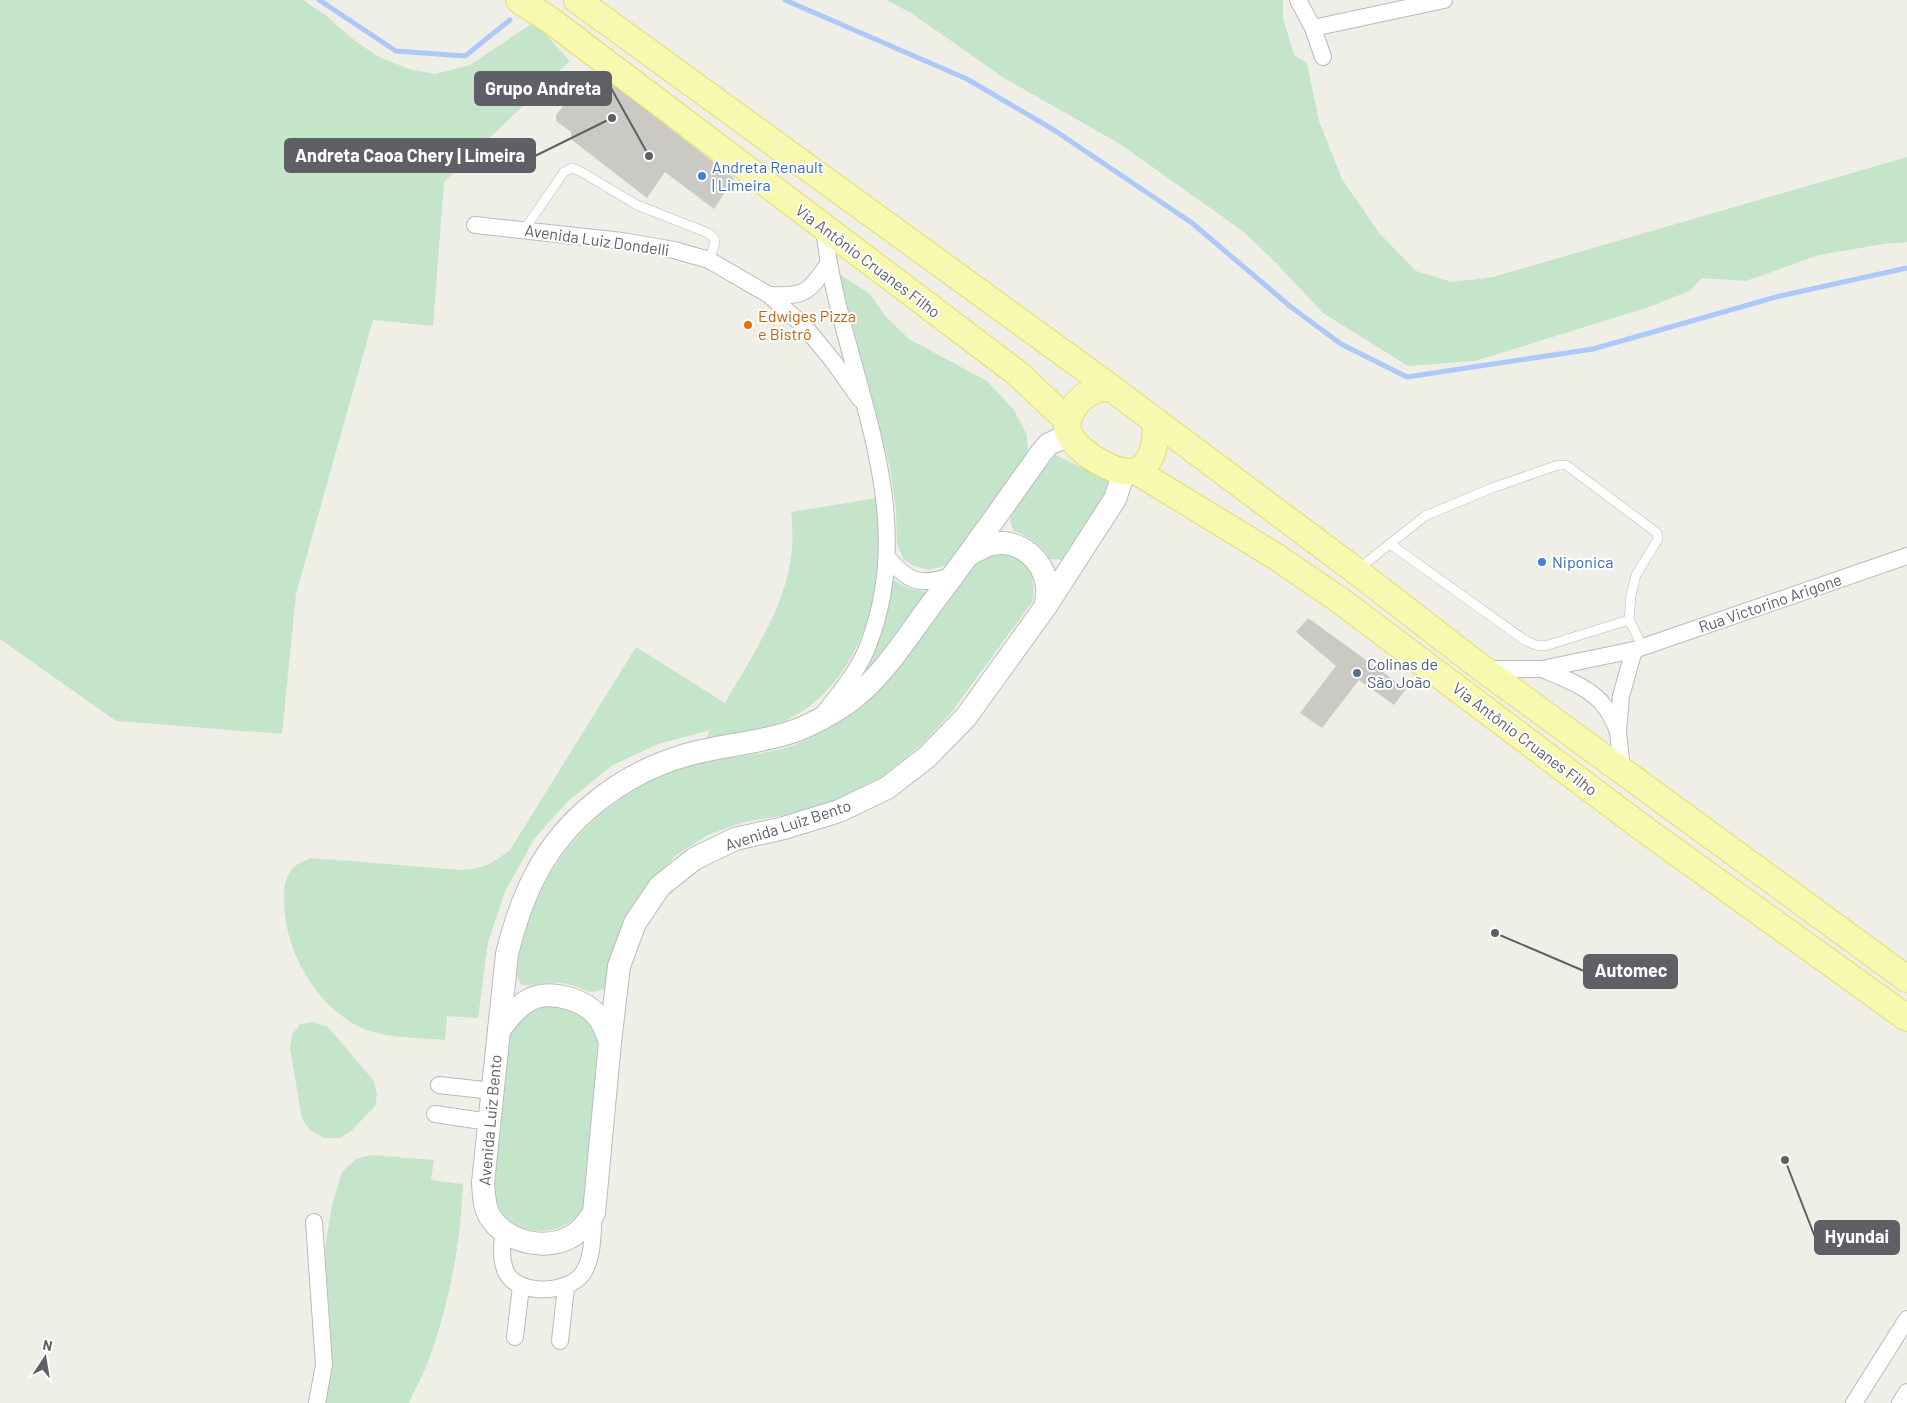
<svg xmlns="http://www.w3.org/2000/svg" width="1907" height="1403" viewBox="0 0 1907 1403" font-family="Barlow,sans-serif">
  <rect width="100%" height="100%" fill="#efefe7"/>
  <g fill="#c5e5cb">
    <polygon points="0,0 303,0 328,17 350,37 377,56 409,69 435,74 470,65 534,22 570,61 444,182 433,326 373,320 296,594 282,734 116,721 0,639"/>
    <polygon points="886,0 1283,0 1283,18 1294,55 1307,63 1319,121 1342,179 1379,233 1416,271 1452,282 1493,277 1907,157 1907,242 1884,244 1819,255 1746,281 1702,278 1690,291 1646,308 1475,361 1408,366 1323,313 1275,262 1244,232 1120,144 1004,78 911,13"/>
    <polygon points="839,274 870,294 886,317 909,339 987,381 1014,410 1027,435 1028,458 947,565 929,570 914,566 903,559 897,543 896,510 890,468"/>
    <path d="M1055,455l65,30 -57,75 -13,-1c-9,-15 -19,-21 -36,-28l-4,-10 1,-8z"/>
    <path d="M877,498c1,24 4,49 1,73 -6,56 -33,118 -85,146 -27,14 -59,18 -88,25l5,-12 -52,14 -45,21 -45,36 -34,38 -29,53 -17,50 -10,76 -31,-2 -2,24c-32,-3 -69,-1 -96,-19 -39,-26 -64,-73 -65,-119 -1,-13 1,-26 10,-35 4,-4 12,-6 17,-9l151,12c21,-1 31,-7 48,-20l126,-203 89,56c35,-61 76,-117 66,-191z"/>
    <path d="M999,553c30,6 37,18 34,48l-83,113 -30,32 -37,30 -42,22 -43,15 -54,9 -36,13 -33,21 -26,28 -44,104c-14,8 -20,1 -34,-3 -5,-2 -11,-2 -17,-2 -10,-1 -20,3 -32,2 -14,-16 -2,-43 5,-60 8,-21 17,-43 30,-62 28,-43 81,-83 131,-97 31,-8 63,-10 93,-17 26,-6 62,-29 83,-45 22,-16 38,-41 54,-63 19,-26 37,-51 55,-77l12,-8z"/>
    <polygon points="892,579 908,588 926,592 867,672 882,631"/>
    <path d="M549,1006c33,3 42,12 52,43l-13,140c-2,6 -3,14 -5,19 -5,8 -13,14 -20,18 -24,12 -59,2 -67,-26 -1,-5 -2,-10 -2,-15l14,-147c10,-21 18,-27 41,-32z"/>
    <polygon points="313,1022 328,1027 374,1081 377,1094 375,1106 351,1131 340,1138 324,1138 310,1130 302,1119 290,1048 292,1035 300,1024"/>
    <path d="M371,1155l63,5 -3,20 32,4c-2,58 -13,115 -32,170 -6,17 -15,33 -22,49h-84l3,-18 3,-46 -6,-91 7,-43 10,-33 14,-13z"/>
  </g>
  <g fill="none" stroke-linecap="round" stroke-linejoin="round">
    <g stroke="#adc9f9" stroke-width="5">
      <polyline points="319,0 396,51 465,56 510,20"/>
      <polyline points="785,0 967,79 1054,130 1192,223 1291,307 1341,344 1407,377 1593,349 1780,296 1907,268"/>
    </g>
  </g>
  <g fill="#cbc9c4">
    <polygon points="605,78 734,178 714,209 665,172 647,198 572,140 571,132 556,121 556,115 568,100 592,80"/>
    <polygon points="1308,618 1406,689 1394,705 1359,680 1322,728 1300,713 1336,666 1296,632"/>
  </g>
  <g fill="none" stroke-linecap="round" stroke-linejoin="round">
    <g stroke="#b9babf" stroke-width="10">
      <g id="lane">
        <polyline points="524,230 564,172 572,168 580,171 637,205 708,233 714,238 715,243 709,260"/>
        <polyline points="1390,544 1526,641 1536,645 1545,646 1629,620"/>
        <polyline points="1357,570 1425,516 1492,488 1558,465 1566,465 1657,533 1658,539 1636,575 1631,595 1629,620 1643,647"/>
      </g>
    </g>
    <g stroke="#b9babf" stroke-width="18">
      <g id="street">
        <polyline points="1298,0 1313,28 1323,57"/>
        <polyline points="1313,28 1444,0"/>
        <polyline points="475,225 622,241 674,250 709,260 769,295 805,327 833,361 860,399"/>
        <path d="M824,228c15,141 99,272 45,415 -9,26 -28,48 -45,70"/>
        <path d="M769,295c35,2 40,-2 59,-31"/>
        <path d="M888,558c22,26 34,28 66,17"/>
        <polyline points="1484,669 1542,669 1634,650 1907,556"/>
        <path d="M1542,669c21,9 50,19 63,38 6,7 9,16 13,24"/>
        <polyline points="1622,770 1618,731 1621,696 1634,650"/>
        <polyline points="439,1085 492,1091"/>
        <polyline points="435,1114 489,1122"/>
        <polyline points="314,1222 324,1365 317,1403"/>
        <path d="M504,1230c-2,14 -4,28 2,42 11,24 63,22 77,1 11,-17 9,-40 11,-60"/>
        <polyline points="515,1337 521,1286"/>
        <polyline points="560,1341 566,1287"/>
        <polyline points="1854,1403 1907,1319"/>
        <polyline points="1900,1403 1907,1392"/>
      </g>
    </g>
    <g stroke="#babbc1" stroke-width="24">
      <g id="secondary">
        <path d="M1069,435l-20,9 -8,9c-38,54 -76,107 -116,160 -21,29 -41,60 -69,83 -18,15 -49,32 -71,38 -34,10 -69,12 -102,22 -61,18 -118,62 -147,118 -14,26 -22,52 -29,80l-24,229c1,12 1,24 7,34 18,28 64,36 89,14 6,-5 10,-12 15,-18l16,-171 9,-76 16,-43 25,-37 34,-27 41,-20 49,-11 55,-17 48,-23 40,-31 39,-40 80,-111 69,-107 9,-27"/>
        <path d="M970,554c6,-3 12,-7 18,-9 29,-9 56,14 59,41 1,7 -1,14 -1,20"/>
        <path d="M499,1030c9,-11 17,-23 30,-30 21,-11 56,-1 70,18 5,6 8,17 11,24"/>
      </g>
    </g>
    <g stroke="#e8dc67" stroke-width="28">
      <g id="primary">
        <polyline points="519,0 550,20 1017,373 1067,420"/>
        <polyline points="577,0 1110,387 1356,571 1483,669 1907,979"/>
        <path d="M1110,387c-6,2 -14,2 -19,5 -14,7 -30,28 -21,44 9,16 45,40 65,35 19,-5 22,-34 20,-50"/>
        <polyline points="1136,471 1275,556 1338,599 1644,829 1907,1018"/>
      </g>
    </g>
    <use href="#lane" stroke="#fff" stroke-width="9"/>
    <use href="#street" stroke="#fff" stroke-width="16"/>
    <use href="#secondary" stroke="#fff" stroke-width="22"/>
    <use href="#primary" stroke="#f8f9b1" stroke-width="26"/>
  </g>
  <g fill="#3f7fe0" stroke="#fff" stroke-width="2">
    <circle cx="702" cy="176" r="5"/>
    <circle cx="1542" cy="562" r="5"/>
  </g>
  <circle fill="#e8710a" stroke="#fff" stroke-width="2" cx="748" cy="325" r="5"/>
  <circle fill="#5c6f8a" stroke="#fff" stroke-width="2" cx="1357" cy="673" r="5"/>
  <g text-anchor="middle" stroke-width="4" stroke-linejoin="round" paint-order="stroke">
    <g font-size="16" fill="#366cbe" stroke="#fff" text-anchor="start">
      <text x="712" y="173">Andreta Renault<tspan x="712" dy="18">| Limeira</tspan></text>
      <text x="1552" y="568">Niponica</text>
    </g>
    <g font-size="16" fill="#5e6066" stroke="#fff">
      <text transform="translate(597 240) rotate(8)" y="6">Avenida Luiz Dondelli</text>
      <text transform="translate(868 261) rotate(37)" y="6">Via Antônio Cruanes Filho</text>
      <text transform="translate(1770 603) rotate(-19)" y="6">Rua Victorino Arigone</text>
      <text transform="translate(1525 739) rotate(37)" y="6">Via Antônio Cruanes Filho</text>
      <text transform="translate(788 825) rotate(-18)" y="6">Avenida Luiz Bento</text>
      <text transform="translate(490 1120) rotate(-85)" y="6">Avenida Luiz Bento</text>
    </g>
    <g font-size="16" fill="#c56008" stroke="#fff" text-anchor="start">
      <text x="758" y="322">Edwiges Pizza<tspan x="758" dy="18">e Bistrô</tspan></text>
    </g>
    <g font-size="16" fill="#4e5e75" stroke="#fff" text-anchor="start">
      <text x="1367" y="670">Colinas de<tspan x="1367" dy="18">São João</tspan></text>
    </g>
  </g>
  <path fill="none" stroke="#5e6066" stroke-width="2" d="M649 156L611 88M612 118L535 156M1495 933L1584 971M1785 1160L1815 1237"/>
  <g fill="#5e6066" stroke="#fff" stroke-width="2">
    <circle cx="649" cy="156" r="5"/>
    <circle cx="612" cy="118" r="5"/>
    <circle cx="1495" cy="933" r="5"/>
    <circle cx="1785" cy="1160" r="5"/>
  </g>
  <g fill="#5e6066" stroke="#5e6066" stroke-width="2">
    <rect x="475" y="72" width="136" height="33" rx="5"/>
    <rect x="285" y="139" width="250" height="33" rx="5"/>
    <rect x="1584" y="955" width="93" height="33" rx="5"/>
    <rect x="1815" y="1221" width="84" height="33" rx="5"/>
  </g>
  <g font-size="18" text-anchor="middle" font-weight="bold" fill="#fff">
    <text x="543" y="95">Grupo Andreta</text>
    <text x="410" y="162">Andreta Caoa Chery | Limeira</text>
    <text x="1631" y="977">Automec</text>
    <text x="1857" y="1243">Hyundai</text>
  </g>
  <g transform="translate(45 1358) rotate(12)" stroke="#ffffff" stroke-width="4" paint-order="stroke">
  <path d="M0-4L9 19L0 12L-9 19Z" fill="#5e6066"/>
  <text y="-8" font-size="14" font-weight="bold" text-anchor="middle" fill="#5e6066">N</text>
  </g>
</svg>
